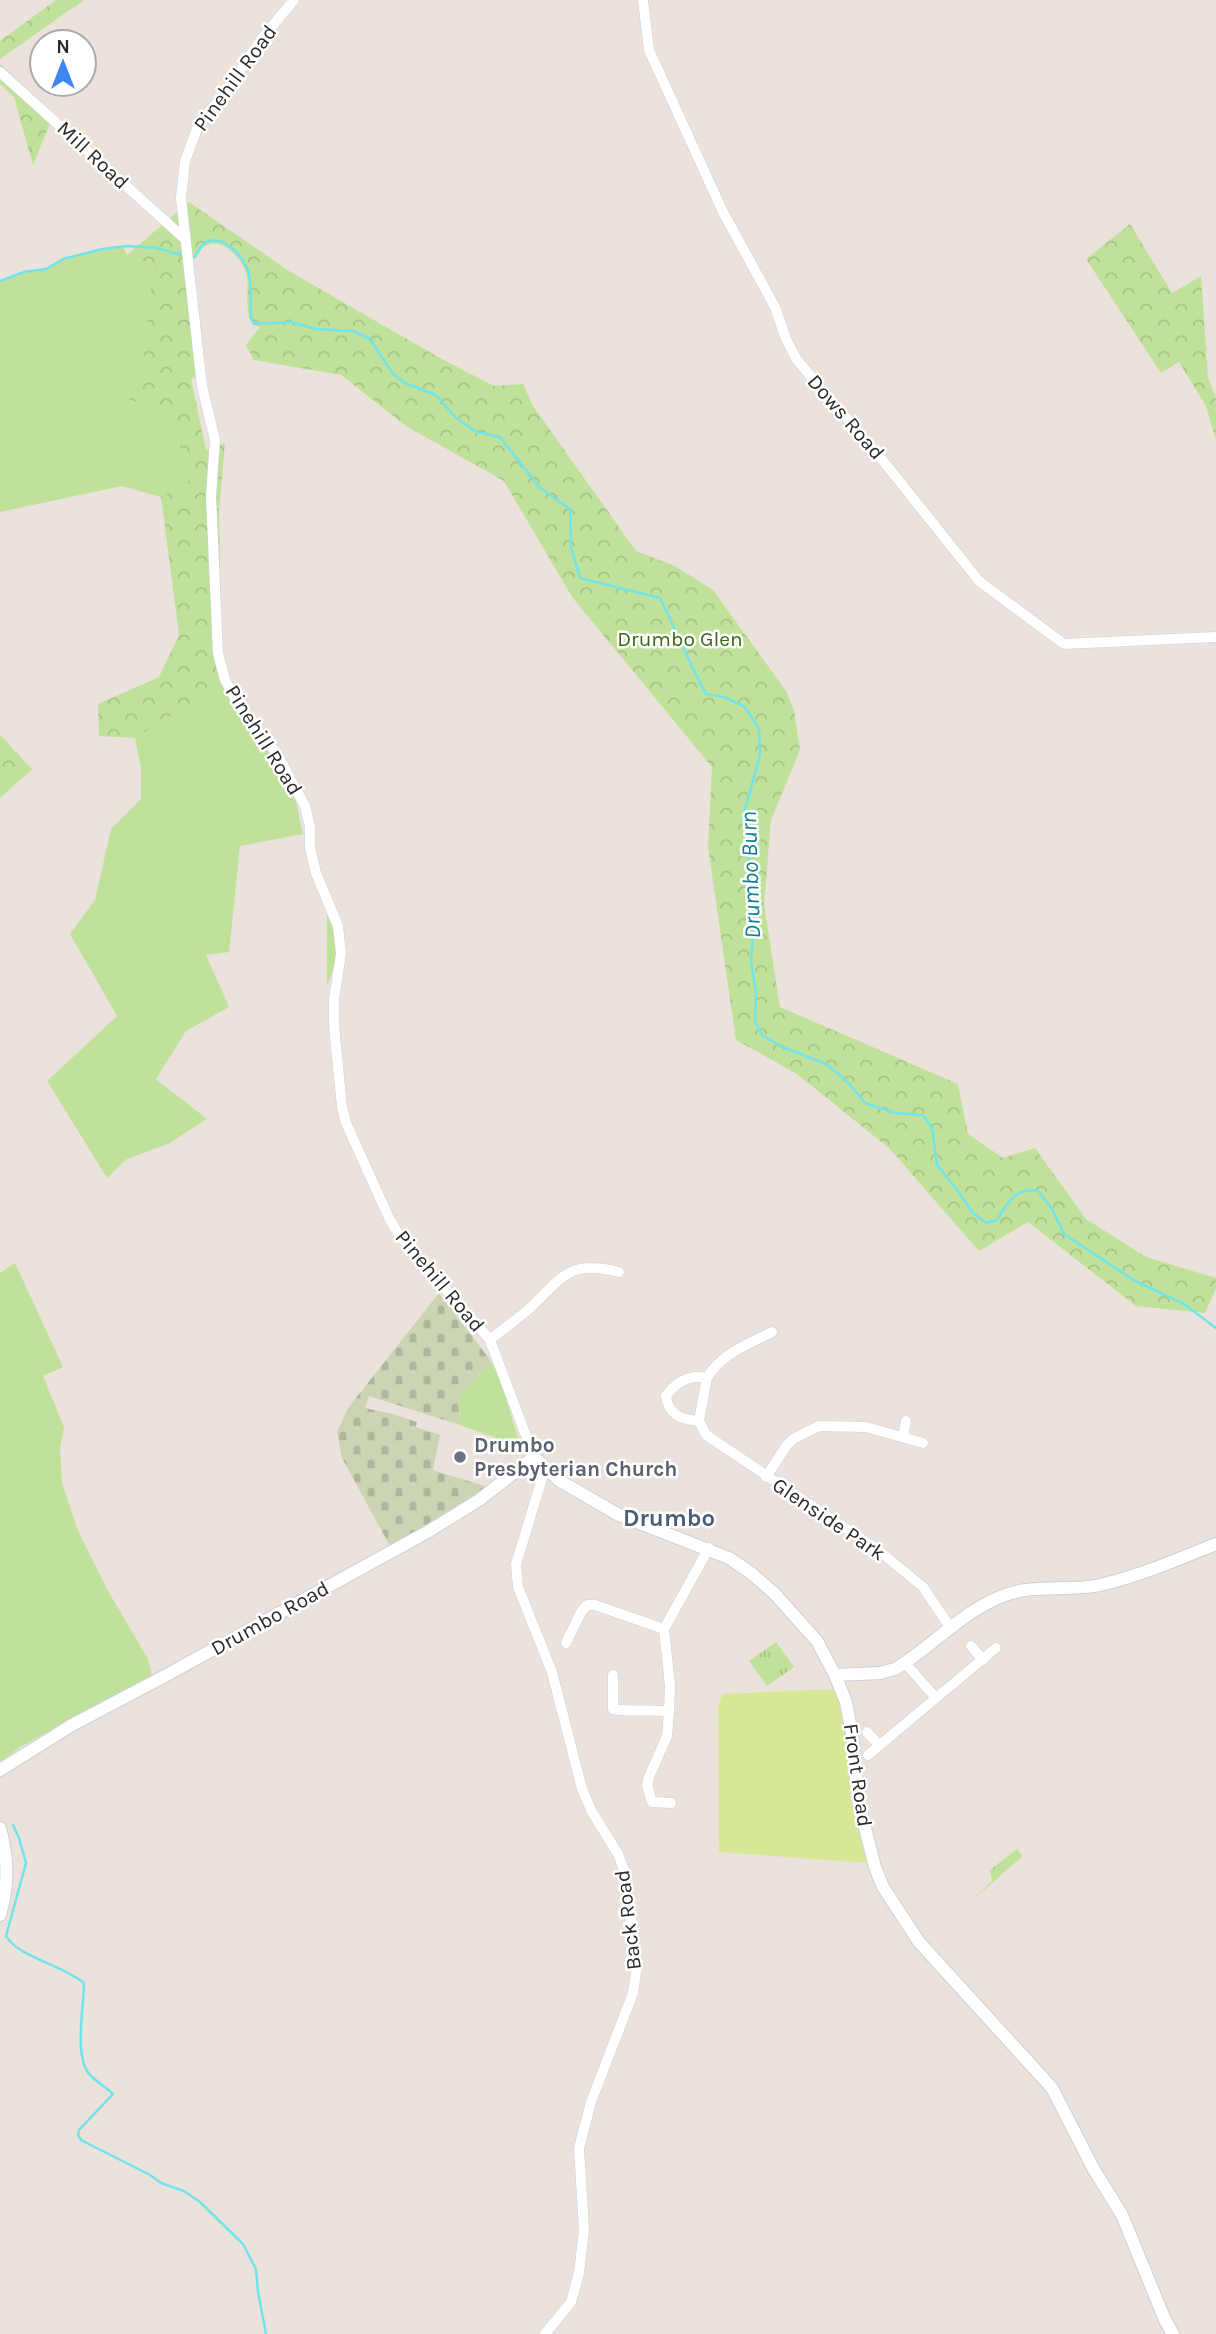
<svg xmlns="http://www.w3.org/2000/svg" width="1216" height="2334" viewBox="0 0 1216 2334" font-family="Karla,sans-serif">
  <defs>
    <pattern id="forest-crowns" width="20" height="18" patternUnits="userSpaceOnUse" patternTransform="scale(1.75)"><rect width="20" height="18" fill="#c0e19a"/><path d="M2 6a3 3 0 1 1 6 0M12 15a3 3 0 1 1 6 0" fill="none" stroke="#a5c185"/></pattern>
    <pattern id="cemetery-stones" width="16" height="16" patternUnits="userSpaceOnUse" patternTransform="scale(1.75)"><rect width="16" height="16" fill="#cbd5b4"/><path d="M2 7V4a2 2 0 0 1 4 0v3zM10 15v-3a2 2 0 0 1 4 0v3z" fill="#aeb79b"/></pattern>
    <pattern id="park-tufts" width="24" height="20" patternUnits="userSpaceOnUse" patternTransform="scale(1.75)"><rect width="24" height="20" fill="#c0e19a"/><path d="M3 7l-1-3M5 7V3M7 7l1-3M15 17l-1-3M17 17v-4M19 17l1-3" fill="none" stroke="#a5c185"/></pattern>
  </defs>
  <rect width="100%" height="100%" fill="#ece2dc"/>
  <g fill="#c0e19a">
    <polygon points="123,246 127,255 153,265 142,373 113,376 129,399 165,415 175,428 190,482 161,497 122,486 0,512 0,281 24,272 46,269 63,259 102,249"/>
    <polygon points="222,683 273,752 295,797 303,834 240,846 229,952 206,955 229,1007 186,1031 156,1079 207,1119 168,1144 127,1159 107,1178 47,1081 117,1016 70,934 95,900 111,829 141,799 141,768 135,738"/>
    <path d="M327,914c13,32 12,40 0,72z"/>
    <polygon points="15,1263 63,1367 43,1376 64,1427 60,1449 62,1483 78,1531 108,1591 148,1659 152,1676 22,1746 0,1762 0,1273"/>
    <polygon points="491,1361 500,1379 521,1447 460,1425 459,1398"/>
  </g>
  <g fill="url(#forest-crowns)">
    <polygon points="56,0 84,0 0,59 0,41"/>
    <polygon points="0,64 54,114 33,165 14,97 0,84"/>
    <path d="M189,202l100,69 149,86 56,29 29,-2 10,22 103,145 39,15 38,24 73,101 8,19 6,40 -29,70 -7,84 16,103 178,77 10,50 35,24 32,-10 51,71 60,38 70,21v10l-11,25 -69,-7 -108,-84 -49,29 -89,-102 -93,-75 -61,-34 -28,-193 4,-80 -140,-170 -68,-116 -98,-55 -65,-51 -87,-15 -8,-15 14,-18c-6,-2 -9,-4 -11,-10 -6,-29 8,-41 -18,-66 -6,-6 -16,-10 -25,-6 -6,3 -8,12 -14,16l11,112 -12,6 15,71 19,-7 -6,70 3,170 -87,55 -36,-2 -1,-32 61,-27 20,-42 -18,-138 28,-16 -14,-53 -10,-13 -36,-16 -17,-23 30,-3 11,-108 -26,-10z"/>
    <polygon points="1130,224 1172,293 1201,276 1208,377 1216,398 1216,440 1206,406 1179,362 1161,373 1086,259"/>
    <polygon points="0,735 32,769 0,798"/>
    <polygon points="1017,1849 1023,1856 969,1903 992,1881 990,1870"/>
  </g>
  <polygon fill="url(#cemetery-stones)" points="439,1293 491,1361 459,1398 460,1425 369,1396 365,1408 393,1414 417,1422 416,1427 440,1435 433,1470 491,1488 448,1518 390,1546 342,1458 337,1432 348,1408"/>
  <polygon fill="url(#park-tufts)" points="776,1642 794,1667 767,1686 749,1661"/>
  <polygon fill="#d6e896" points="838,1689 848,1728 854,1811 868,1863 719,1852 718,1709 722,1694"/>
  <g fill="none" stroke-linecap="round" stroke-linejoin="round">
    <g stroke="#71e4eb" stroke-width="2.5">
      <path d="M192,257h3c3,-6 7,-14 14,-16 17,-5 36,18 40,33 3,12 1,30 2,44l3,6 38,-2 23,7 38,2 17,8 23,35 12,9 31,12 20,23 21,14 23,5 39,50 31,22 1,39 9,30 80,20c16,32 29,65 46,96l18,3 21,10 14,22 1,26 -17,62 11,96 -3,49 5,30 -1,29 7,14 18,11 46,18 21,17 18,22 30,10 28,2 9,13 5,37 21,26 14,21 14,11 11,-3c11,-18 17,-32 41,-29l14,18 12,25 71,47 49,23 32,24"/>
      <polyline points="0,281 24,272 46,269 63,259 102,249 127,246 156,248 185,256"/>
      <path d="M13,1825l6,13 7,25 -20,73c12,21 57,29 78,47 0,24 -11,76 7,93 7,7 15,11 22,18l-34,36 -1,5 3,5 69,35 11,8 23,8 16,11 43,42 13,25 2,23 8,42"/>
    </g>
    <g stroke="#cad1db" stroke-width="11">
      <g id="minor">
        <polyline points="294,0 263,37 221,98 199,123 185,161 181,198 202,386 215,440 211,496 218,653 225,680 235,698 247,719 276,752 305,806 310,826 310,848 316,873 338,926 341,954 334,999 334,1027 342,1107 346,1123 389,1218 399,1235 490,1340 534,1457"/>
        <polyline points="643,0 649,50 723,212 775,307 786,339 797,360 884,462 979,581 1064,644 1216,637"/>
        <polyline points="0,72 185,239"/>
        <path d="M772,1332c-23,12 -52,22 -65,46 -18,-4 -31,4 -41,18 2,19 16,24 33,25l7,14 172,115 45,37 27,40"/>
        <path d="M490,1340c13,-11 26,-20 39,-31 34,-31 38,-50 90,-37"/>
        <polyline points="699,1421 707,1378"/>
        <polyline points="903,1437 906,1421"/>
        <polyline points="766,1477 787,1445 793,1439 819,1426 866,1427 923,1443"/>
        <polyline points="566,1643 581,1612 587,1605 595,1605 664,1629"/>
        <polyline points="971,1646 983,1660"/>
        <polyline points="905,1663 936,1698 996,1648"/>
        <path d="M613,1675v34c19,4 37,-1 56,3"/>
        <polyline points="867,1732 879,1745"/>
        <polyline points="868,1755 936,1698"/>
        <polyline points="671,1803 652,1802 647,1785 649,1777 667,1736 669,1712 670,1686 664,1629 709,1548"/>
        <polyline points="545,2334 571,2302 579,2273 584,2230 579,2148 591,2102 633,1993 637,1966 624,1870 618,1854 592,1812 582,1789 552,1672 518,1587 516,1564 545,1469"/>
      </g>
    </g>
    <g stroke="#cad1db" stroke-width="14">
      <g id="tertiary">
        <path d="M835,1675l45,-2 15,-4c37,-22 64,-55 105,-72 31,-14 67,-5 100,-12 40,-9 78,-26 116,-41"/>
        <polyline points="0,1770 72,1725 163,1677 429,1531 479,1500 534,1457 560,1481 619,1515 729,1558 751,1573 775,1594 817,1641 835,1675 846,1702 852,1734 858,1800 875,1867 883,1887 919,1942 1052,2088 1093,2168 1122,2215 1165,2320 1173,2334"/>
        <path d="M0,1828c8,30 9,56 0,87"/>
      </g>
    </g>
    <use href="#minor" stroke="#fff" stroke-width="10"/>
    <use href="#tertiary" stroke="#fff" stroke-width="12"/>
  </g>
  <circle fill="#6b7280" stroke="#fff" stroke-width="2.5" cx="460" cy="1457" r="7"/>
  <g text-anchor="middle" stroke-width="5" stroke-linejoin="round" paint-order="stroke">
    <g font-size="21" fill="#2a2a2a" stroke="#fff">
      <text transform="translate(235 78) rotate(-54)" y="7">Pinehill Road</text>
      <text transform="translate(93 155) rotate(43)" y="7">Mill Road</text>
      <text transform="translate(846 417) rotate(49)" y="7">Dows Road</text>
      <text transform="translate(264 740) rotate(58)" y="7">Pinehill Road</text>
      <text transform="translate(440 1281) rotate(50)" y="7">Pinehill Road</text>
      <text transform="translate(829 1519) rotate(34)" y="7">Glenside Park</text>
      <text transform="translate(270 1618) rotate(-29)" y="7">Drumbo Road</text>
      <text transform="translate(858 1775) rotate(82)" y="7">Front Road</text>
      <text transform="translate(628 1920) rotate(-97)" y="7">Back Road</text>
    </g>
    <g font-size="21" fill="#3a651c" stroke="#fff">
      <text x="680" y="646">Drumbo Glen</text>
    </g>
    <g font-size="21" font-weight="bold" fill="#5b616d" stroke="#fff" text-anchor="start">
      <text x="474" y="1452">Drumbo<tspan x="474" dy="24">Presbyterian Church</tspan></text>
    </g>
    <g font-size="23" font-style="italic" fill="#117e90" stroke="#fff">
      <text transform="translate(750 875) rotate(-92)" y="8">Drumbo Burn</text>
    </g>
    <g font-size="24" font-weight="bold" fill="#4b5d79" stroke="#fff">
      <text x="669" y="1526">Drumbo</text>
    </g>
  </g>
  <g transform="translate(63 63)"><circle r="33" fill="#ffffff" stroke="#aaaaaa" stroke-width="2"/>
  <path d="M0-5L12 26L0 18L-12 26Z" fill="#3f86f5"/>
  <text y="-10" font-size="19" font-weight="bold" text-anchor="middle" fill="#2a2a2a">N</text>
  </g>
</svg>
